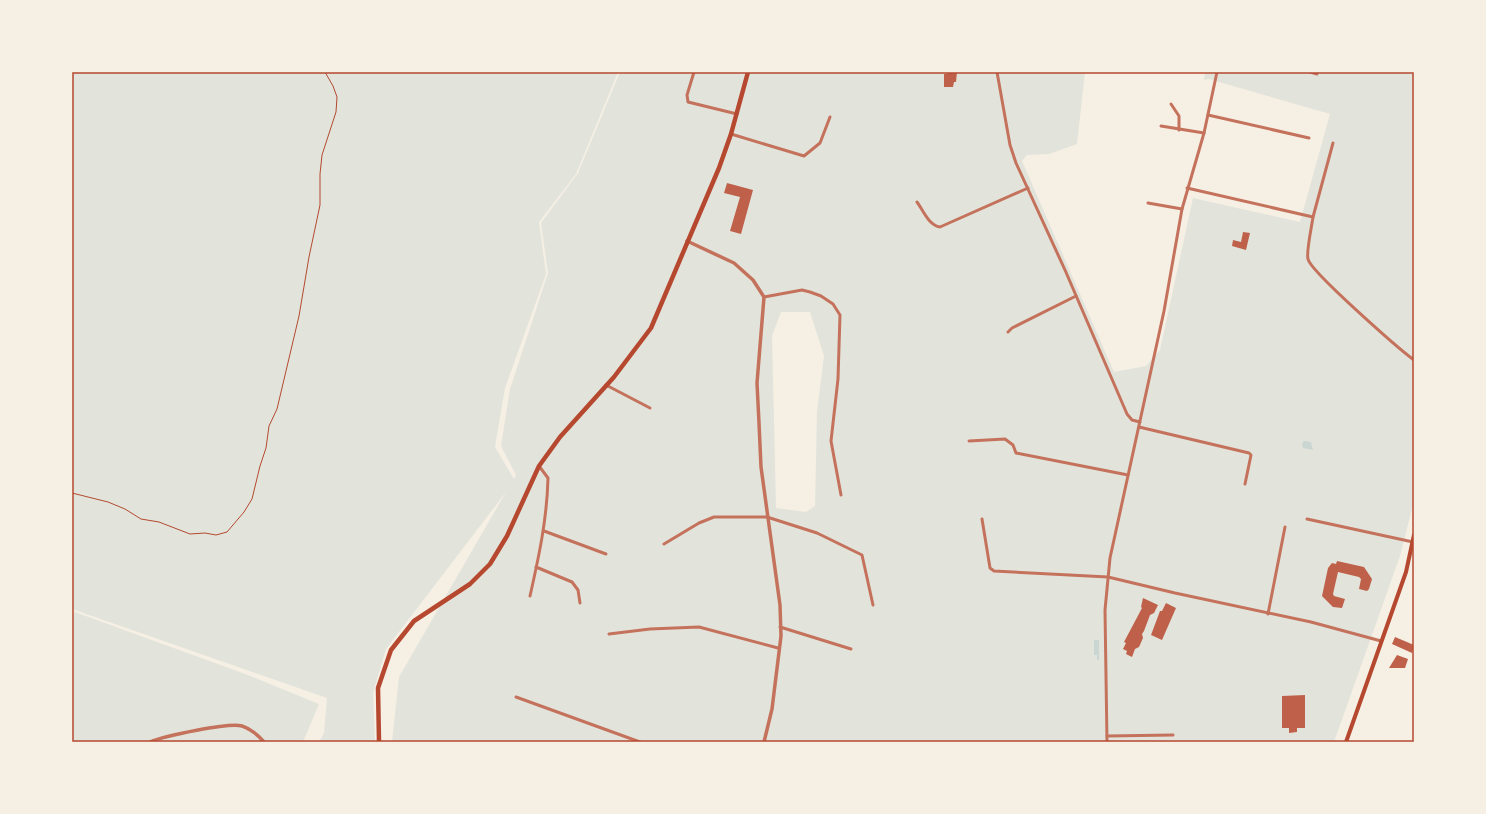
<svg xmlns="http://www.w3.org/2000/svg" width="1486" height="814" viewBox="0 0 1486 814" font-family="Raleway,sans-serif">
  <rect width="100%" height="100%" fill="#f6efe4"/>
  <g fill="#e2e4dc" fill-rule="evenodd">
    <path d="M72,72h546l-42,102 -37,48 7,52 -41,114 -10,59 19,32 2,-4 -15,-29 9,-57 38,-116 -7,-50 37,-50 42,-101h465l-8,72 -28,10 -22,1 -5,6 92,211 32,-6 14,-16 33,-152 107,24 30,-108 -121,-35 -5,1 1,-8h209v429l-14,55 -66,186h-942l7,-65 107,-185 -120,157 -13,44 2,49h-56l5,-9 3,-35 -255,-89zM781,312h29l14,44 -7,56 -2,94 -9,6 -30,-4 -4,-172z"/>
    <polygon points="72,611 248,675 319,704 303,742 72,742"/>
  </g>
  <g fill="#c9d6d2">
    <polygon points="1304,441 1311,442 1313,450 1303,448 1302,444"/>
    <polygon points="1094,640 1099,640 1099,660 1097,660 1097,655 1094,655"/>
  </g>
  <g fill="#bf614a">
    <polygon points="947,72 957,72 956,82 954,82 953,87 944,87 944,74 947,74"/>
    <polygon points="727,183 753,190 741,234 730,231 740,197 724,193"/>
    <polygon points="1243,232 1250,233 1246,250 1232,246 1233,240 1241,242"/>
    <polygon points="1337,561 1364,567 1372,579 1369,589 1367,591 1359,589 1361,579 1359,577 1338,572 1333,594 1334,596 1345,599 1342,608 1333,607 1322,596 1328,568 1332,563 1336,564"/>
    <polygon points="1143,598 1158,605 1154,613 1150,615 1144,631 1142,634 1143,638 1139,647 1135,649 1132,657 1126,654 1127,651 1123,649 1126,643 1124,642 1142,608 1141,607"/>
    <polygon points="1166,603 1176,608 1162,640 1151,635 1160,611 1162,611"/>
    <polygon points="1395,637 1414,645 1412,653 1392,644"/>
    <polygon points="1397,655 1408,659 1405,668 1389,668"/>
    <polygon points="1305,695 1305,728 1297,728 1297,732 1289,733 1289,728 1282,728 1282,696"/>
  </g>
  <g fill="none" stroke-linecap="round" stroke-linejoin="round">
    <polyline stroke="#b5482f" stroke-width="1" points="72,493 108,502 125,509 141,519 159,522 190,534 205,533 216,535 227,532 244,512 252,499 260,466 266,448 269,426 277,409 299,316 309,257 320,205 320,174 322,155 336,112 337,97 333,86 325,72"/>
    <g stroke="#c5725c" stroke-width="3">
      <polyline points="694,72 687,95 688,102 737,114"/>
      <polyline points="997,72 1010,145 1016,163 1065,270 1127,414 1132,420 1140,422"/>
      <polyline points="1310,72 1317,74"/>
      <polyline points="1171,104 1179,116 1179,130"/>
      <polyline points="1208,115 1309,138"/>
      <polyline points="1161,126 1204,133"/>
      <polyline points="731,134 804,156 820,143 830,117"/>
      <path d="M1187,188l126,29c-1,8 -7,35 -5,42 2,12 91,90 106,101"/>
      <path d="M917,202c6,8 12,24 23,25l88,-39"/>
      <polyline points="1148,203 1182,209"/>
      <polyline points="1313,217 1333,143"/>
      <polyline points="764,297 802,290 810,292 821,296 833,304 840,315 838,379 831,441 841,495"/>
      <polyline points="1008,332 1012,328 1076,296"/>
      <polyline points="606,385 650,408"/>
      <polyline points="1139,427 1249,453 1251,455 1245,484"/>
      <polyline points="969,441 1005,439 1013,445 1016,453 1128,475"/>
      <polyline points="982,519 990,568 994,571 1108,577 1175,593 1311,622 1381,641"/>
      <polyline points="1307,519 1413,542"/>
      <polyline points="544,531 606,554"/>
      <polyline points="664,544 699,523 714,517 767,517 817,533 862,555 873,605"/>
      <polyline points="536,567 572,582 578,590 580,603"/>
      <path d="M530,596c9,-40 17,-77 18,-118l-9,-12"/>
      <polyline points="1268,614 1285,527"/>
      <polyline points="780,627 851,649"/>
      <polyline points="609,634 650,629 699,627 778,648"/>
      <polyline points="516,697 640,742"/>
      <polyline points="1107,736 1173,735"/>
      <polyline points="1107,742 1105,610 1110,558 1164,311 1182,209 1204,133 1217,72"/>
    </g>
    <g stroke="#c5725c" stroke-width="3.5">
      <polyline points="687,241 734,263 753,280 764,297 757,383 759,423 761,467 780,605 781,636 772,709 764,742"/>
      <path d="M150,742c14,-6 80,-20 92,-16 9,3 16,9 22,16"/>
    </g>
    <polyline stroke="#b5482f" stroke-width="4" points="1346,742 1406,572 1414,535"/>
    <polyline stroke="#b5482f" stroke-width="4.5" points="379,742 378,688 391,650 414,621 470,584 490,564 507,536 539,466 560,437 614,377 651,328 719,168 731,134 748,72"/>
  </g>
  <rect width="1486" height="814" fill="none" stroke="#f6efe4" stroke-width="146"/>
  <rect x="73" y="73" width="1340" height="668" fill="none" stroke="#b5482f" stroke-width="1.5"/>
</svg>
